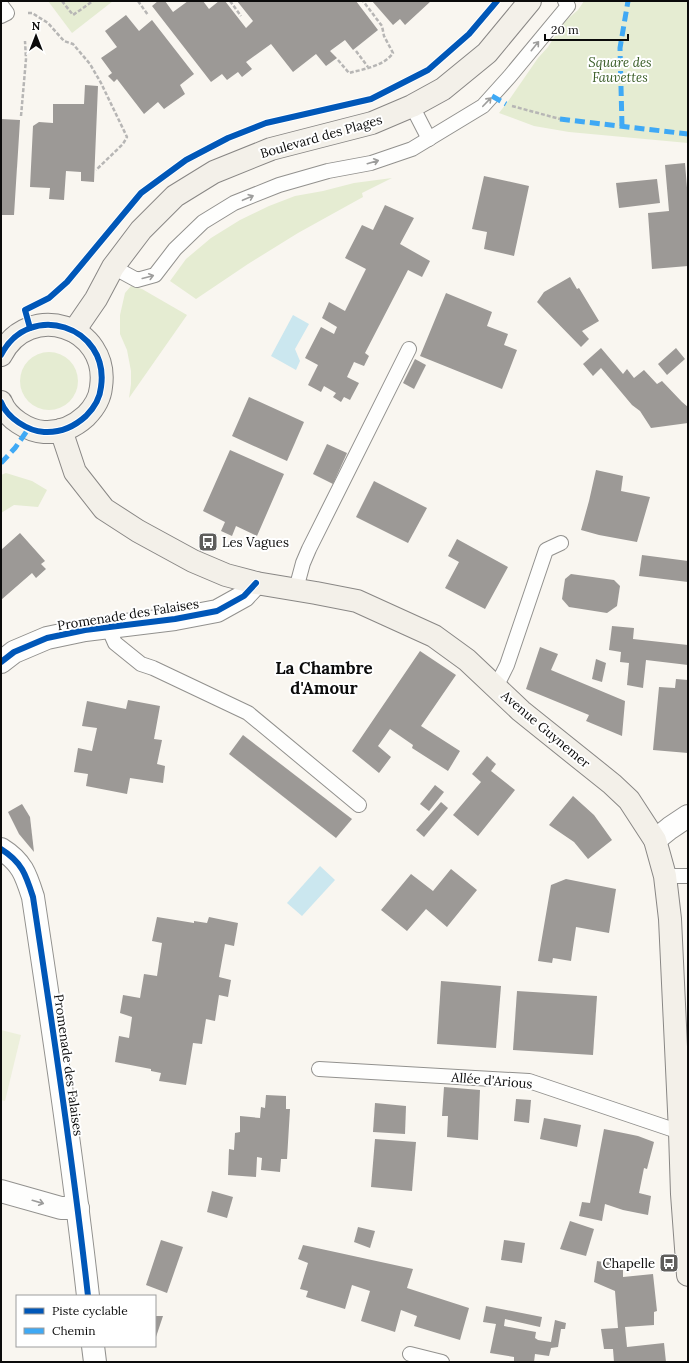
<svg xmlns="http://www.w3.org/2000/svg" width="689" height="1363" viewBox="0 0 689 1363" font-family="Lora,serif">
  <rect width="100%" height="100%" fill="#f9f6f0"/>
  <g fill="#e5ecd2">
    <polygon points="48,1 113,1 72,33"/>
    <polygon points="584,1 688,1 688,143 569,132 534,126 499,113 509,100 538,58 548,47 564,22 578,10"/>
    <polygon points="392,178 362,193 363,197 298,233 248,264 196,299 170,281 186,259 211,238 240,220 269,206 295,196 323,191 354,183"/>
    <polygon points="131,286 142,289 187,315 129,398 131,384 131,371 127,350 120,334 120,315 125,293"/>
    <circle cx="49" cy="381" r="29"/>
    <polygon points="6,473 32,481 47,490 38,507 14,505 1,513 1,475"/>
  </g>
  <polygon fill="#edf0dc" points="1,1030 21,1035 5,1101 1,1100"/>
  <g fill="#cbe7ef">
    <polygon points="293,315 309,324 295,349 300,361 296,370 271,356"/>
    <polygon points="320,866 335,880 302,916 287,903"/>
  </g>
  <g fill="#9c9996">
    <polygon points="158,1 165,1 173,12 188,1 203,1 209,9 219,1 225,1 246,28 253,21 237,1 356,1 378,30 353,50 345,40 330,51 337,58 326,66 316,54 293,72 271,44 246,62 252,69 242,77 238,72 227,80 222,74 211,82 152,6"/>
    <polygon points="372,1 431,1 405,25 400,19 393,25"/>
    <polygon points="126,15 139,31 152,20 194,74 180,85 185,94 164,109 158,102 144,114 117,79 114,82 108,76 112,73 101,58 117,47 105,31"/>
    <polygon points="85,85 98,86 94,182 81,181 81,172 66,171 64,200 49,199 50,188 30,187 33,126 39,122 53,123 53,104 84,104"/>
    <polygon points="1,119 20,120 14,215 1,215"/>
    <polygon points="685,163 688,200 688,266 652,269 648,213 669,211 665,165"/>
    <polygon points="484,176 529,186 514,256 484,249 487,232 472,229"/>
    <polygon points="657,179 660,203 619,208 616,183"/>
    <polygon points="385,205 414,218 400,244 430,261 422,277 408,270 365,353 369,356 364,366 354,362 347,377 359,383 350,400 344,397 341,402 333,397 336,393 324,386 321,392 308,385 318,365 305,358 321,327 334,334 337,327 322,318 329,302 345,311 366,269 345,258 362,225 373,230"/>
    <polygon points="570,277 577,289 579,288 599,321 582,331 589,339 581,347 537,302 544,292"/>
    <polygon points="446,293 492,312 487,326 508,334 504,345 517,350 502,389 420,356"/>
    <polygon points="601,348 623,374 627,369 634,378 644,370 657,384 662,381 682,402 688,407 688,423 651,428 640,411 632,405 601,368 593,376 583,364"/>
    <polygon points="676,348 685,359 667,375 658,364"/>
    <polygon points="415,359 426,365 414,389 403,383"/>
    <polygon points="249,397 304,422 287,461 232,436"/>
    <polygon points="327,444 347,453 333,484 313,474"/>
    <polygon points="230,450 284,474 257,536 236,526 232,536 221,531 225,522 203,511"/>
    <polygon points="596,470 623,476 621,491 650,497 637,542 599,535 581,530 589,501"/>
    <polygon points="374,481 427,508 408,543 356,517"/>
    <polygon points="20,533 45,561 41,564 46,569 36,578 32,573 1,600 1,550"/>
    <polygon points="457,539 508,567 485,609 445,588 459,562 448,556"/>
    <polygon points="642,555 688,561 688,582 639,576"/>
    <polygon points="571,574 614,580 620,586 617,606 607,613 569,607 562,599 565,579"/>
    <polygon points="612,626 634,628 633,639 688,645 688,665 646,660 643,688 627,685 629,663 620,662 621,652 609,650"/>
    <polygon points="540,647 558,654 551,670 625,701 622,736 586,721 589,715 526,689"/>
    <polygon points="420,651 456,675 421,726 460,751 448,771 412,748 413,745 390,729 378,746 391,757 379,773 352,751"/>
    <polygon points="596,659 606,663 602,682 592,679"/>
    <polygon points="676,679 688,680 688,753 653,750 659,687 675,688"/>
    <polygon points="128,700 160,706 154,739 162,740 157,764 165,766 163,783 130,778 127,794 86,786 88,774 74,772 78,748 92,751 97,728 82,726 87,701 126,709"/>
    <polygon points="243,735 352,819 336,838 229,754"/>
    <polygon points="487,756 496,764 491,771 515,790 478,836 453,815 481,782 472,774"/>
    <polygon points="435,785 444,792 429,811 420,804"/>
    <polygon points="573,796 594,815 612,840 588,859 574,842 549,825"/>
    <polygon points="441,802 448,808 424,837 416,830"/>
    <polygon points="22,804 30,817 34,852 19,834 8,812"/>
    <polygon points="451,869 477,890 447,927 426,909 407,931 381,910 411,874 433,891"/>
    <polygon points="566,879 616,889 609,933 576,927 571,961 553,958 552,963 538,961 551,885"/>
    <polygon points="157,917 194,923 194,921 207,923 209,917 238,923 234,946 225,944 219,977 231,980 228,997 219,995 215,1021 206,1019 202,1044 193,1043 186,1085 159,1081 161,1073 151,1071 151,1069 115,1062 119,1036 129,1038 132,1017 120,1013 123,995 140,998 144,974 157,976 162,943 152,941"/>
    <polygon points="441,981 501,986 496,1048 437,1044"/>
    <polygon points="517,991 597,996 593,1055 513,1050"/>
    <polygon points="444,1087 480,1090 478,1140 447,1137 448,1116 442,1116"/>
    <polygon points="266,1095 286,1096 286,1109 290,1109 287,1159 281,1159 280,1172 261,1170 262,1158 257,1157 256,1177 228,1175 229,1149 234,1150 235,1133 240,1132 240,1116 260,1118 261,1107 265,1108"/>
    <polygon points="516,1099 531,1100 529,1123 514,1121"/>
    <polygon points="375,1103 406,1106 405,1134 373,1132"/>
    <polygon points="544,1118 581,1125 577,1147 540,1139"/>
    <polygon points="604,1129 638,1136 654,1142 647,1169 644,1168 639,1193 651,1196 648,1215 623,1210 605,1204 602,1221 579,1216 582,1202 590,1203"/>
    <polygon points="375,1139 416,1142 412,1191 371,1187"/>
    <polygon points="212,1191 233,1197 227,1218 207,1212"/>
    <polygon points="570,1221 594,1229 586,1256 560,1249"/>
    <polygon points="358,1227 375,1231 370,1248 354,1242"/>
    <polygon points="161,1240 183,1247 167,1293 146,1285"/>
    <polygon points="504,1240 525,1243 522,1263 501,1260"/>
    <polygon points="303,1245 413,1269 407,1288 469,1308 460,1340 414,1326 417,1316 401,1310 395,1332 361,1321 370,1291 352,1285 345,1309 306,1297 308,1291 300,1289 308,1263 298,1259"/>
    <polygon points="597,1261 603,1262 623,1263 623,1277 653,1274 657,1311 654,1312 654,1325 625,1327 627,1347 664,1343 666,1362 614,1362 613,1349 604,1349 601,1329 618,1328 615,1291 594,1282"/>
    <polygon points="486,1306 542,1317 540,1327 505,1319 504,1326 536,1332 535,1338 538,1340 551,1342 555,1320 566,1323 565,1329 561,1329 558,1347 551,1348 549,1356 535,1354 534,1362 514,1362 514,1357 490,1353 496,1324 483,1322"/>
    <polygon points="155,1316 163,1316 155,1340"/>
  </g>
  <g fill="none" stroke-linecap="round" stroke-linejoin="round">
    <g stroke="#92918e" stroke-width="16">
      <g id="lane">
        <polyline points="1,5 7,13 1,16"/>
        <polyline points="412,106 429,139"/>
        <polyline points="113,267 137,280 155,275 175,249 203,222 234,203 279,185 328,171 371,163 412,149 483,106 510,76 568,6 565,1"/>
        <polyline points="296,589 303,563 309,549 409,349"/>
        <polyline points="108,627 115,643 141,664 153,668 248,713 359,805"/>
        <polyline points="496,687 507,665 546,550 561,543"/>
        <polyline points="665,876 688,876"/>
        <polyline points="319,1069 529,1081 680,1132"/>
        <polyline points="410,1354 442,1362"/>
      </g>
    </g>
    <g stroke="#92918e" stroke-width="24">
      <g id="street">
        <polyline points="1,662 14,652 47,638 85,630 175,619 217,611 244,596 256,583"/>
        <polyline points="655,840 670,828 688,816"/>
        <path d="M1,849c21,13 25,26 32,48 20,133 40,265 55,399"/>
        <polyline points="1,1191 61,1208 78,1208"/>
        <polyline points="93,1346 95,1362"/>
      </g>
    </g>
    <g stroke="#898785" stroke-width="24">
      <g id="secondary">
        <polyline points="74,331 96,299 113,267 141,230 175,196 214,172 271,149 372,123 412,106 443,89 487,53 530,1"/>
        <path d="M1,355c28,-55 109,-29 100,32 -1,11 -7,21 -15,29 -11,10 -26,17 -42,16 -16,-1 -37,-14 -43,-30"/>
        <polyline points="61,430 75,472 104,509 138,531 193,561 226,575 256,583 316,593 357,601 434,636 467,660 521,711 612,784 629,800 655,840 665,876 670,919 680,1132 682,1194 688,1275"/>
      </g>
    </g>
    <g stroke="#b7b6b5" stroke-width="2.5" stroke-dasharray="4 2" stroke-linecap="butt">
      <polyline points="62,1 73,15 93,1"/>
      <polyline points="138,1 148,15"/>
      <polyline points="230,1 241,16"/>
      <polyline points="28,13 32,13 48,23 64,41 73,44 90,64 101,83 127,137 123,144 96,170"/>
      <polyline points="356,51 368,67"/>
      <path d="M338,60l11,13c15,-4 35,-7 44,-20l-9,-17 -2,-10 -19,-25"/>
      <polyline points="512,106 560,119"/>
      <polyline points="21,116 26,59 25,41"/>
    </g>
    <use href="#lane" stroke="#fefefd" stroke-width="14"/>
    <use href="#street" stroke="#fefefd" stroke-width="22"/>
    <use href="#secondary" stroke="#f3f0e9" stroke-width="22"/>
    <g stroke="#3fa9f5" stroke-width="5" stroke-dasharray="10 5" stroke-linecap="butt">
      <polyline points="492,96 506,104"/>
      <polyline points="560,119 688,134"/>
      <polyline points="622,126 620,48 628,1"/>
      <polyline points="1,463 15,448 29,428"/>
    </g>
    <g stroke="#fff" stroke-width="8">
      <g id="cycleway">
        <polyline points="30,328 25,310 49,298 67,282 141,193 186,160 228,138 266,123 371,99 428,70 469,34 497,1"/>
        <path d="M1,355c28,-55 109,-29 100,32 -1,11 -7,21 -15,29 -11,10 -26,17 -42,16 -16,-1 -37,-14 -43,-30"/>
        <polyline points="1,662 14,652 47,638 85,630 175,619 217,611 244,596 256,583"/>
        <path d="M1,849c21,13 25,26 32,48 20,133 40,265 55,399"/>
      </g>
    </g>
    <use href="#cycleway" stroke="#0057b8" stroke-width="6"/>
  </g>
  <defs><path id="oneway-shaft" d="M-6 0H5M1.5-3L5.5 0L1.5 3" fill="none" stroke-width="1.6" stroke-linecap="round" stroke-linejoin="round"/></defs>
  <g stroke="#9d9d9c">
    <use href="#oneway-shaft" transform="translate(535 46) rotate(-51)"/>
    <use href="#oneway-shaft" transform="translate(487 102) rotate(-46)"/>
    <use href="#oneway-shaft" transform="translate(373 162) rotate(-16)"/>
    <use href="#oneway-shaft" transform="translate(248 198) rotate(-23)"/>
    <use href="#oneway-shaft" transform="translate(148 277) rotate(-15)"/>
    <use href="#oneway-shaft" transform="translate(38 1202) rotate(16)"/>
  </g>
  <defs>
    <g id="bus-square" transform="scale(1)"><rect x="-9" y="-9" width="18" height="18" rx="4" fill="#5e5d5b" stroke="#fff"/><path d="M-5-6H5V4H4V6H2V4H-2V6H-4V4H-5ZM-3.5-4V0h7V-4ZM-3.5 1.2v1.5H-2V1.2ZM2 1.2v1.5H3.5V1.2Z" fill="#fff"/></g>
  </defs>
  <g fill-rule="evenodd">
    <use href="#bus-square" x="208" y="542"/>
    <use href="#bus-square" x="669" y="1263"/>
  </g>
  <g text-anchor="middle" stroke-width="4" stroke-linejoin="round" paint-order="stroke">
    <g font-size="13" font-style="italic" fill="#375b24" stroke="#fff">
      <text x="620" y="67">Square des<tspan x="620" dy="15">Fauvettes</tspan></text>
    </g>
    <g font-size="13" fill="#0b0b0b" stroke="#fff">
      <text transform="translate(321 136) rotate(-16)" y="5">Boulevard des Plages</text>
      <text transform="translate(128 614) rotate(-9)" y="5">Promenade des Falaises</text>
      <text transform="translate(546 729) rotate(40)" y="5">Avenue Guynemer</text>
      <text transform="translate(69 1065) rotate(82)" y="5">Promenade des Falaises</text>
      <text transform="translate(492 1080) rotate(5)" y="5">Allée d'Arious</text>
    </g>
    <g font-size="13" fill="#0b0b0b" stroke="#fff" text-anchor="start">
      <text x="222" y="547">Les Vagues</text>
      <text x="655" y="1268" text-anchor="end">Chapelle</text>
    </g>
    <g font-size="17" font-weight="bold" fill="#0b0b0b" stroke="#fff">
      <text x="324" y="674">La Chambre<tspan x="324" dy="20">d'Amour</tspan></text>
    </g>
  </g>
  <rect width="689" height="1363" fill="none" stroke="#0b0b0b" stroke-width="4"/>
  <rect x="16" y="1295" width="140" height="52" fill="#ffffff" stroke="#9d9d9d"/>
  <rect x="24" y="1308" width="20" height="6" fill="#0057b8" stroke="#9d9d9d"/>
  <text x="52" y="1315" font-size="12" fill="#0b0b0b">Piste cyclable</text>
  <rect x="24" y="1328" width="20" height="6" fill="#3fa9f5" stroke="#9d9d9d"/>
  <text x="52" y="1335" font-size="12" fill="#0b0b0b">Chemin</text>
  <g transform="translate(36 36)" stroke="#ffffff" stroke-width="3" paint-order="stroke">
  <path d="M0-3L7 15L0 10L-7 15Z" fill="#0b0b0b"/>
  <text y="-6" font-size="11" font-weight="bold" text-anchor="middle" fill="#0b0b0b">N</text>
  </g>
  <path d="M545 34v6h83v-6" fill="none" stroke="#0b0b0b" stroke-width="2"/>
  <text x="551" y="34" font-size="12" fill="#0b0b0b" stroke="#ffffff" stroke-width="3" paint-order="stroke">20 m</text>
</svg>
